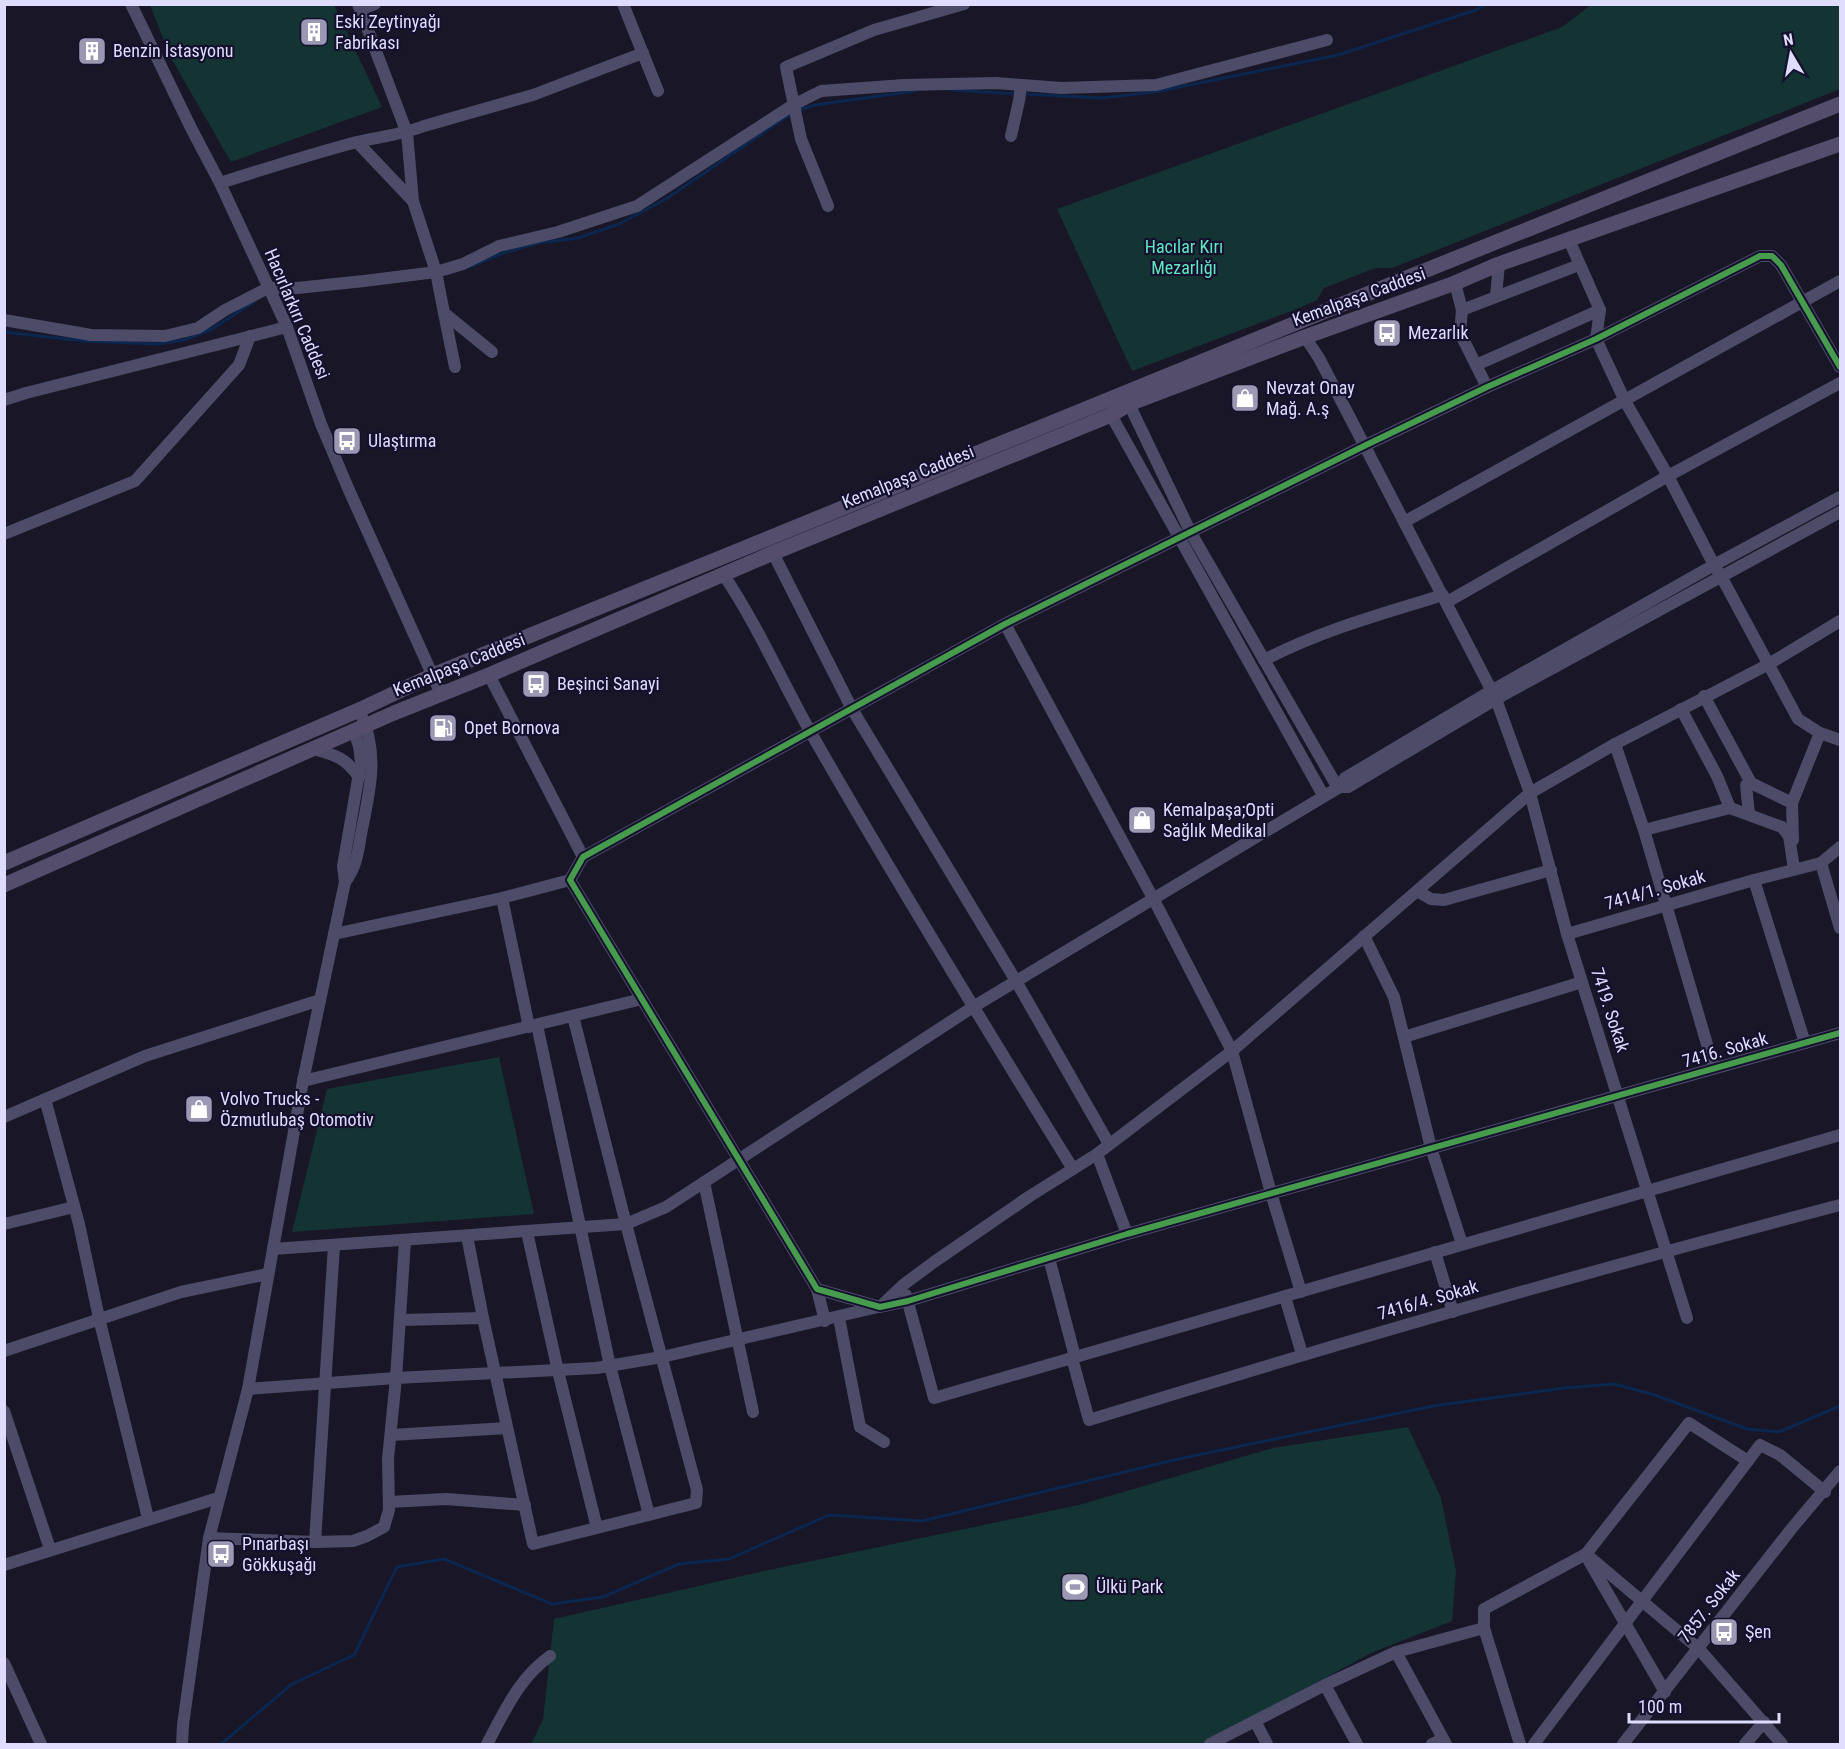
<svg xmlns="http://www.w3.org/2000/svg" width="1845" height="1749" viewBox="0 0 1845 1749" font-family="'Roboto Condensed',sans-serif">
  <rect width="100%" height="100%" fill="#191727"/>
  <g fill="#143433">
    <polygon points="150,5 334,5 382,107 231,162 170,56"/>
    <polygon points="1591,5 1840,5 1840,89 1392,268 1375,268 1324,288 1317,300 1294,310 1132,371 1057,209 1562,27"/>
    <polygon points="499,1057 534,1214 292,1232 327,1089"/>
    <polygon points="1408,1427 1441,1498 1456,1571 1452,1621 1371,1653 1203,1744 531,1744 543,1720 554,1619 760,1572 1079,1505 1273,1448"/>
  </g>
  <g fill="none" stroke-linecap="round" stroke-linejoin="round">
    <g stroke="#0b264f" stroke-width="3">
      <polyline points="952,90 1017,94"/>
      <polyline points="1024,94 1102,98 1155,92 1338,55 1476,10 1486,4"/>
      <polyline points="798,110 815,105 915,91"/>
      <polyline points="469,267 503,253 538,243 578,238 619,224 666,199 792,113"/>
      <polyline points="4,332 84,341 156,344 184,340 212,329 254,302"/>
      <polyline points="221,1744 292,1684 354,1655 397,1567 444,1559 552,1604 603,1597 679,1564 729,1559 829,1515 922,1521 1174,1460 1433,1406 1564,1388 1614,1384 1655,1395 1747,1429 1779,1432 1840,1406"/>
    </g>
    <g stroke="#4c4c68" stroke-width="12">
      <polyline points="131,4 191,128 220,183 287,327 321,424 348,488 441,694"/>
      <polyline points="358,4 407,133 413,201 436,272 444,313"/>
      <polyline points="623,4 658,91"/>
      <polyline points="360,10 375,4"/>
      <polyline points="1011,136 1019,101 1021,85"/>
      <polyline points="357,142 413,201"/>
      <path d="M220,183c44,-14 88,-28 133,-40 24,-6 48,-8 71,-17l109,-31 110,-42"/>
      <polyline points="828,206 801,139 786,67 874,30 964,4"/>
      <polyline points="1569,240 1600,310 1596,339 1625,401 1668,476 1714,565 1722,578 1798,719 1820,733 1840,740"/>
      <polyline points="1455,283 1462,310 1460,333 1487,387"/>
      <polyline points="1496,296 1499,264"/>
      <polyline points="1462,310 1579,265"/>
      <polyline points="4,320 91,335 165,336 198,328 225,310 268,288 297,288 364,281 436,272 463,264 499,246 558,232 637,206 793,105 821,91 904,85 996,83 1061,88 1156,85 1327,40"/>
      <polyline points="1305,337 1319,358 1496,699 1530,793 1567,934 1687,1318"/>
      <polyline points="1476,365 1600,310"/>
      <polyline points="455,367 444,313 492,352"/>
      <polyline points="1840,367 1781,265 1772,256 1760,256 1596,339 1487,387 1364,446 1005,624 583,857 570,880 817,1289 880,1307 908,1301 1127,1234 1840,1033"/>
      <polyline points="4,400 26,393 287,327"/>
      <polyline points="1129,404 1191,533 1338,788"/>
      <polyline points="1111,415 1323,795"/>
      <polyline points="1404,522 1840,281"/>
      <polyline points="4,534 135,481 239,365 250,336"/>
      <polyline points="773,553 852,709 1016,981 1109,1144"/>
      <path d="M723,574c34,50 58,106 88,159 84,147 173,292 262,436"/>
      <polyline points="1447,602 1668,476 1840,383"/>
      <polyline points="1005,624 1153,898 1232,1051 1271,1193 1301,1292"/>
      <path d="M1264,660c58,-30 117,-46 179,-65"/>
      <polyline points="489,675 583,857"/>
      <polyline points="1704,696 1751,783 1792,803 1793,840"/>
      <polyline points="1681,709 1717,776 1730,808 1782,827 1789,836 1794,869"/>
      <polyline points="1615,744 1644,830 1714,1068"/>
      <path d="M313,749c22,6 32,8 46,28"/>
      <polyline points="1746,785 1749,814"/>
      <polyline points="1338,787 1348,787 1496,699 1840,512"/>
      <polyline points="1792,803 1820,733"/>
      <polyline points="1644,830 1730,808"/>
      <polyline points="1821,863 1840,928"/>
      <polyline points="1754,880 1805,1043"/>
      <path d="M345,882c13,-17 13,-33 17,-53 9,-43 17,-78 -3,-119"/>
      <polyline points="1417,891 1431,899 1444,900 1551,870"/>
      <polyline points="502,898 529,1027"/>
      <polyline points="334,934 502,898 570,880"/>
      <polyline points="1567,934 1754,880 1821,863 1840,847"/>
      <polyline points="1364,936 1394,997 1431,1148 1462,1244"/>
      <polyline points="537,1025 610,1366 649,1515"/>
      <polyline points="1404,1037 1582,982"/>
      <polyline points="303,1081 642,999"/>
      <polyline points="45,1099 79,1224 99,1318 148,1518"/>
      <polyline points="4,1117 145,1056 320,1000"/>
      <polyline points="1097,1154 1127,1234"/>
      <polyline points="704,1182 753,1412"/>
      <polyline points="4,1224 74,1207"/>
      <polyline points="527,1232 558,1371 597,1528"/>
      <polyline points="467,1236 483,1318 533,1544 696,1503 697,1490 626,1224 573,1016"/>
      <polyline points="273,1249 626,1224 666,1207 973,1007 1338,788 1345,778 1491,691 1714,565 1840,497"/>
      <polyline points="1435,1252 1453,1312"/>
      <polyline points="1049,1258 1075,1357"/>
      <polyline points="817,1289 825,1321"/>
      <polyline points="906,1295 934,1398 1840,1135"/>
      <polyline points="1285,1297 1302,1354"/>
      <polyline points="882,1305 903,1285 934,1262 1030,1196 1097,1154 1232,1051 1530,793 1615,744 1769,664 1840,621"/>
      <polyline points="839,1318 860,1427 884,1442"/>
      <polyline points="400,1320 483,1318"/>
      <polyline points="4,1351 181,1292 268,1274"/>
      <path d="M1072,1358l17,62c249,-77 499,-149 751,-215"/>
      <polyline points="248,1389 396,1378 596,1368 662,1357 878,1307"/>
      <polyline points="4,1411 50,1549"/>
      <polyline points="391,1435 507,1428"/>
      <polyline points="389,1502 446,1499 525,1505"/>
      <polyline points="209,1538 315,1542 353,1541 367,1536 384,1527 389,1510 388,1459 396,1378 405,1241"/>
      <polyline points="315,1542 334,1246"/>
      <polyline points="1586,1554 1699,1649 1782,1744"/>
      <polyline points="1589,1561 1665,1692"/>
      <polyline points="4,1565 218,1498"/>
      <polyline points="1396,1652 1446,1744"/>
      <polyline points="4,1663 41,1744"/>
      <polyline points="1325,1685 1357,1744"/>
      <polyline points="1255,1721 1267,1744"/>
      <polyline points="182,1744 183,1725 209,1538 248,1389 303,1081 345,882 343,866 361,762 359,746 354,732"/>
      <path d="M487,1744c18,-33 31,-65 63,-88"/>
      <polyline points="1210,1744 1325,1685 1396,1652 1484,1628"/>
      <polyline points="1432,1744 1443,1739"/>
      <polyline points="1520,1744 1484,1628 1484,1609 1586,1554 1689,1423 1748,1461"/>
      <polyline points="1534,1744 1760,1445 1780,1455 1825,1492"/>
      <polyline points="1623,1744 1792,1528 1840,1471"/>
      <polyline points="1745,1744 1764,1722"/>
    </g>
    <g stroke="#554d6c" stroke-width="15">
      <polyline points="4,863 359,710 433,675 1414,275 1840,104"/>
      <polyline points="4,885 394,713 489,675 773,553 1111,415 1129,404 1305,337 1455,283 1499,264 1840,144"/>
    </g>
    <g stroke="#14102e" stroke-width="10">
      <polyline id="cycleway" points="1840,367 1781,265 1772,256 1760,256 1596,339 1487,387 1364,446 1005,624 583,857 570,880 817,1289 880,1307 908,1301 1127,1234 1840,1033"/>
    </g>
    <use href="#cycleway" stroke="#469c4c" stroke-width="6"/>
  </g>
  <defs>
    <g id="building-square" transform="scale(1.5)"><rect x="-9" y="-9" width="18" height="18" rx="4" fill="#9a98b3" stroke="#14102e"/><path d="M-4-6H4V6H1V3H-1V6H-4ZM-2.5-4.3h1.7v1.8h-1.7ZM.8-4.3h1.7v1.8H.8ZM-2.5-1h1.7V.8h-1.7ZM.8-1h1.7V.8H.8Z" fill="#fff"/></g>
    <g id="bus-square" transform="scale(1.5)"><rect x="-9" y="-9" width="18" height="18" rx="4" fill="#9a98b3" stroke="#14102e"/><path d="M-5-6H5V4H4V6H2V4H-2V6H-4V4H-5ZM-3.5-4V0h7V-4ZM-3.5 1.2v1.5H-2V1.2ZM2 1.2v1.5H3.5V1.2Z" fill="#fff"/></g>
    <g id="shop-square" transform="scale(1.5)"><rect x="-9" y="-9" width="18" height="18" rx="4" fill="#9a98b3" stroke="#14102e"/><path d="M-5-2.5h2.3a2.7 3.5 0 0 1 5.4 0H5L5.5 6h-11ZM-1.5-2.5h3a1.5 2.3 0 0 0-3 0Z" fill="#fff"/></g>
    <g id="fuel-square" transform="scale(1.5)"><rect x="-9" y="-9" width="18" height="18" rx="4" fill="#9a98b3" stroke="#14102e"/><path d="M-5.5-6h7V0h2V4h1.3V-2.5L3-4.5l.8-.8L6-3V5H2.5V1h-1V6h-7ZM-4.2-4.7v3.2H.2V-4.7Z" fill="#fff"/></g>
    <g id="stadium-square" transform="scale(1.5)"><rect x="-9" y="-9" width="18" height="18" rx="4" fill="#9a98b3" stroke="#14102e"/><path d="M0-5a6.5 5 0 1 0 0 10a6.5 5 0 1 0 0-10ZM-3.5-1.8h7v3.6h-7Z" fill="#fff"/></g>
  </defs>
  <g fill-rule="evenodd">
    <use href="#building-square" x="314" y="32"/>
    <use href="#building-square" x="92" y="51"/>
    <use href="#bus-square" x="1387" y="333"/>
    <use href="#shop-square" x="1245" y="398"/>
    <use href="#bus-square" x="347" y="441"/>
    <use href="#bus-square" x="536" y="684"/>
    <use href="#fuel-square" x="443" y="728"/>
    <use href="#shop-square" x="1142" y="820"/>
    <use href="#shop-square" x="199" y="1109"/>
    <use href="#bus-square" x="221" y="1554"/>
    <use href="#stadium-square" x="1075" y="1587"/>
    <use href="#bus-square" x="1724" y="1632"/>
  </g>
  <g text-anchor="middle" stroke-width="4.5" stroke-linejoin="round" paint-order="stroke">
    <g font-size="18" fill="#dfddff" stroke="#14102e" text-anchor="start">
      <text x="335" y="28">Eski Zeytinyağı<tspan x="335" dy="21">Fabrikası</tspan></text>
      <text x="113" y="57">Benzin İstasyonu</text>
      <text x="1408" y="339">Mezarlık</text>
      <text x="1266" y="394">Nevzat Onay<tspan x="1266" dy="21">Mağ. A.ş</tspan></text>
      <text x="368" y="447">Ulaştırma</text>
      <text x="557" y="690">Beşinci Sanayi</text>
      <text x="464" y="734">Opet Bornova</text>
      <text x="1163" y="816">Kemalpaşa;Opti<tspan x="1163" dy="21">Sağlık Medikal</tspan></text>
      <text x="220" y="1105">Volvo Trucks -<tspan x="220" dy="21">Özmutlubaş Otomotiv</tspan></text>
      <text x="242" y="1550">Pınarbaşı<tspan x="242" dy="21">Gökkuşağı</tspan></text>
      <text x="1096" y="1593">Ülkü Park</text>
      <text x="1745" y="1638">Şen</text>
    </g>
    <g font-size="18" fill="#60e8c0" stroke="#14102e">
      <text x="1184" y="253">Hacılar Kırı<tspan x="1184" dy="21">Mezarlığı</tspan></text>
    </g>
    <g font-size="18" fill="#dfddff" stroke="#14102e">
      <text transform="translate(1359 297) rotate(-20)" y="6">Kemalpaşa Caddesi</text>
      <text transform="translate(297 314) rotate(67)" y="6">Hacırlarkırı Caddesi</text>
      <text transform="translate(908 477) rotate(-22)" y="6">Kemalpaşa Caddesi</text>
      <text transform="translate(459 665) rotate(-22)" y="6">Kemalpaşa Caddesi</text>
      <text transform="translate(1655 890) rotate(-16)" y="6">7414/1. Sokak</text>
      <text transform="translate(1610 1010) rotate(72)" y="6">7419. Sokak</text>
      <text transform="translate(1725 1050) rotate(-16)" y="6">7416. Sokak</text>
      <text transform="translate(1428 1300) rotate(-16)" y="6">7416/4. Sokak</text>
      <text transform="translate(1709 1606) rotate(-52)" y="6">7857. Sokak</text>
    </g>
  </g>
  <rect width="1845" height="1749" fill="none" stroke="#dfddff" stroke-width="12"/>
  <g transform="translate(1791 54) rotate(350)" stroke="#14102e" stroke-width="4.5" paint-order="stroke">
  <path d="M0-4.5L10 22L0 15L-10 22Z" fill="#dfddff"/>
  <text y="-9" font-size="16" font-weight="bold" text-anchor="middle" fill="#dfddff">N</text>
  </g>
  <path d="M1629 1713v9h150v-9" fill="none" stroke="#dfddff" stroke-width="3"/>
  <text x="1638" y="1713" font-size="18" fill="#dfddff" stroke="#14102e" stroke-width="4.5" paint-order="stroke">100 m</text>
</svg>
